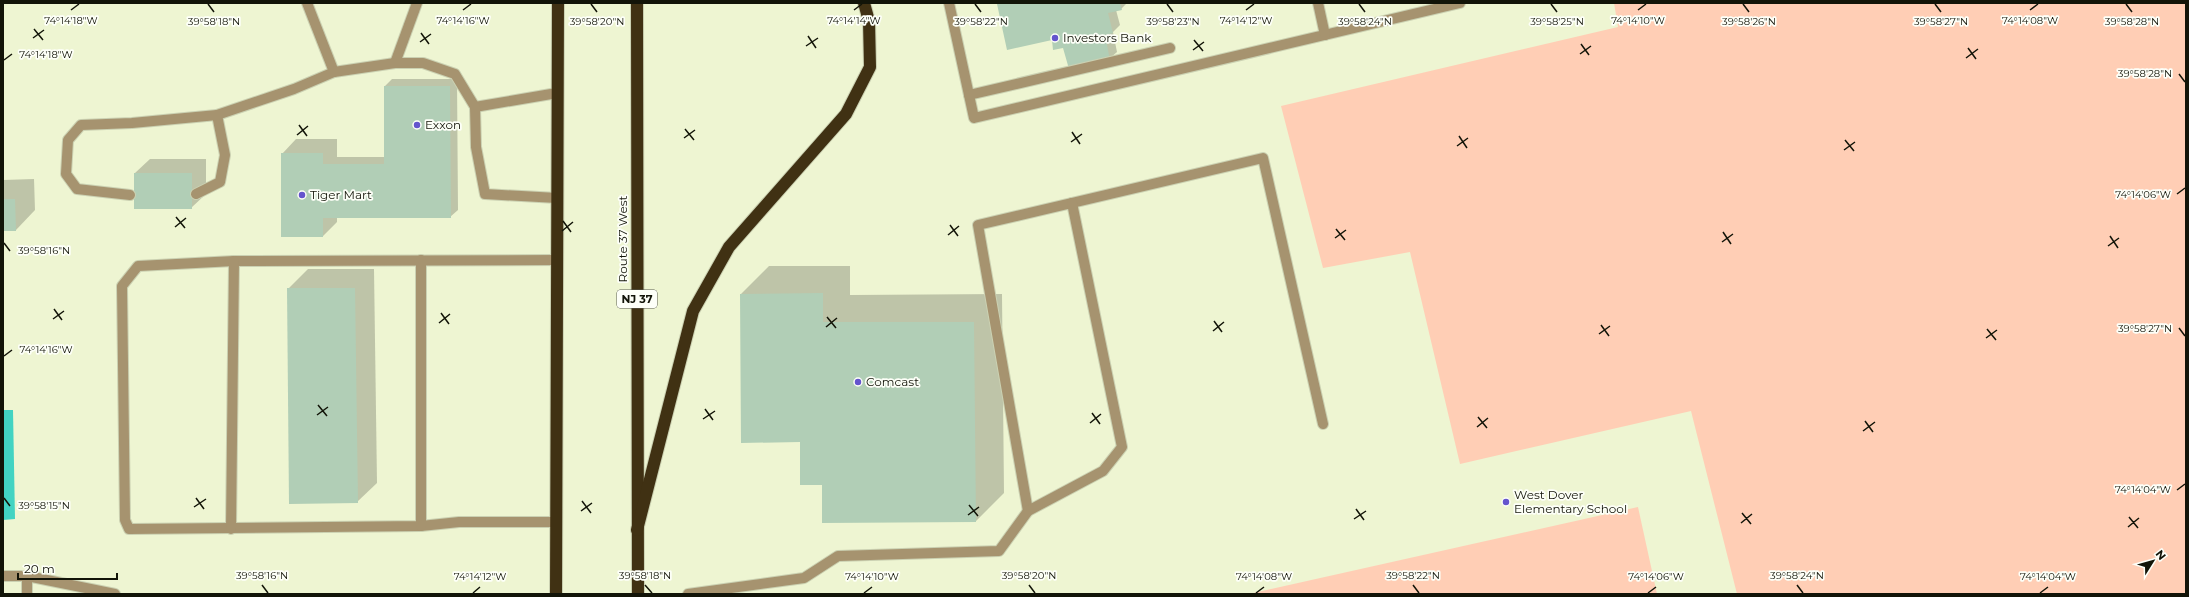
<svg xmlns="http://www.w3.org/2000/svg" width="2189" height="597" viewBox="0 0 2189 597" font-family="Montserrat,sans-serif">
  <rect width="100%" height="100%" fill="#eef5d2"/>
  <g fill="#ffceb5">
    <polygon points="1614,3 2186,3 2186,594 1737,594 1691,411 1460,464 1410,252 1323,268 1281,106 1618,27"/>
    <polygon points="1638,507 1657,594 1249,594"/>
  </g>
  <polygon fill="#42d3c2" points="3,410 13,410 15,519 3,520"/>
  <g fill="#0003">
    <polygon points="1000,3 1127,3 1121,9 1116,10 1120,25 1113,32 1117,52 1109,59 1064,46 998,5"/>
    <polygon points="392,79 457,79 458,210 450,217 337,217 337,222 323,236 282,154 296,139 337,139 337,157 385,157 385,86"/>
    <polygon points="150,159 206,159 206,194 191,208 135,173"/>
    <polygon points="34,179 35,210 16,230 3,230 3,180"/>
    <polygon points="769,266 850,266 850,295 1002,294 1004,493 976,521 823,484 801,441 741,294"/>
    <polygon points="308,269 374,269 377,483 357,502 288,289"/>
  </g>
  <g fill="#b1ceb6">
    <polygon points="1002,3 1120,3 1122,10 1108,13 1113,33 1105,35 1110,60 1069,69 1063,48 1053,50 1052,40 1007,50 997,4"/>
    <polygon points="384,86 450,86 451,218 323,218 323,237 281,237 281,153 323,153 323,164 384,164"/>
    <rect x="134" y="173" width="58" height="36"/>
    <polygon points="3,199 15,199 16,231 3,231"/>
    <polygon points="287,288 355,288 358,503 289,504"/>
    <polygon points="823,293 823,322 974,322 976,522 822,523 822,485 800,485 800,442 741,443 740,294"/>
  </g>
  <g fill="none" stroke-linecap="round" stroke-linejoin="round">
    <g stroke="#cbd1b2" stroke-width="12">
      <g id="lane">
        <polyline points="307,3 334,72"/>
        <polyline points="949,3 974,118 1460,3"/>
        <polyline points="1318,3 1325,35"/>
        <polyline points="395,63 417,3"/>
        <polyline points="969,95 1170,48"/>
        <polyline points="475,107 557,93"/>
        <polyline points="196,194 220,182 225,155 217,115"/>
        <polyline points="130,195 77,189 66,174 68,140 81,125 132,123 217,115 294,89 334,72 395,63 423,63 455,74 475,107 476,147 485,194 557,198"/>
        <polyline points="1028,511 978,225 1263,158 1323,424"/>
        <polyline points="556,522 459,522 421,526 129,529 125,520 122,286 138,266 234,261 557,260"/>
        <polyline points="421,526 421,260"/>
        <polyline points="231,529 234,261"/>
        <polyline points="3,576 27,576 115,594"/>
        <polyline points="27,594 27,576"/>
        <polyline points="688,594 804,578 838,556 999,551 1028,511 1103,471 1122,447 1072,203"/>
      </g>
    </g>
    <g stroke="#cbd1b2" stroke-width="14">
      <g id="highway">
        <polyline points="637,3 638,594"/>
        <polyline points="637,530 693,311 729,247 846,114 870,67 869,21 864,3"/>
        <polyline points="556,594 558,3"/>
      </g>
    </g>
    <use href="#lane" stroke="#a6936f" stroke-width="10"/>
    <use href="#highway" stroke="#403113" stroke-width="12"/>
  </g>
  <path fill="none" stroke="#121408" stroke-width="1.5" d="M208,4l6,8M591,4l6,8M975,4l6,8M1167,4l6,8M1359,4l6,8M1551,4l6,8M1743,4l6,8M1935,4l6,8M2126,4l6,8M71,10l8,-6M463,10l8,-6M854,10l8,-6M1246,10l8,-6M1638,10l8,-6M2030,10l8,-6M34,29l9,11M421,33l8,11M808,36l8,12M33,38l11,-8M1194,40l9,11M420,42l11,-8M1581,44l8,11M806,46l12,-8M1968,48l8,11M1193,50l11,-8M1580,54l11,-8M1966,58l12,-9M4,60l8,-6M2179,74l6,8M299,125l8,11M685,129l9,11M1072,132l8,12M297,135l11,-9M1459,136l8,12M684,138l11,-8M1845,140l9,11M1071,142l11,-8M1457,146l11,-8M1844,150l11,-8M2177,194l8,-6M176,217l9,11M563,221l8,11M950,225l8,11M175,227l11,-9M1336,229l9,11M562,231l11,-9M1723,232l8,12M948,235l11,-9M2110,236l8,12M1335,238l11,-8M1722,242l11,-8M4,243l6,8M2108,246l11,-8M54,309l8,11M441,313l8,11M827,317l9,11M53,319l11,-8M1214,321l8,11M439,323l11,-9M1601,325l8,11M826,327l11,-9M2179,328l6,8M1987,329l9,11M1213,331l11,-9M1599,334l11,-8M1986,338l11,-8M4,356l8,-6M318,405l9,11M705,409l8,11M1092,413l8,11M317,415l11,-8M1478,417l9,11M703,419l12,-8M1865,421l8,11M1090,423l11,-9M1477,427l11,-9M1863,431l12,-9M2177,490l8,-6M4,498l6,8M196,498l8,11M582,501l9,12M969,505l9,11M194,507l12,-8M1356,509l8,11M581,511l11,-8M1742,513l9,11M968,515l11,-8M2129,517l9,11M1354,519l12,-8M1741,523l11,-9M2128,527l11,-9M262,585l6,8M645,585l7,8M1029,585l6,8M1413,585l6,8M1797,585l6,8M473,593l7,-6M864,593l8,-6M1256,593l8,-6M1648,593l8,-6M2040,593l8,-6"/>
  <g fill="#6454cd" stroke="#fdfff8" stroke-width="1.5">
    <circle cx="1055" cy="38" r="4"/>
    <circle cx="417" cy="125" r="4"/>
    <circle cx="302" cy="195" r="4"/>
    <circle cx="858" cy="382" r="4"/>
    <circle cx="1506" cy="502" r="4"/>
  </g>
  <g text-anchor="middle" stroke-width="3.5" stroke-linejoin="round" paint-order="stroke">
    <rect fill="#fdfff8" stroke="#585a50" stroke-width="1" x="617" y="290" width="40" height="18" rx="3"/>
    <g font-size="11" font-weight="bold" fill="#121408">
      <text x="637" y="303">NJ 37</text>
    </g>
    <g font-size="12" fill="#121408" stroke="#fdfff8" text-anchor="start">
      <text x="1063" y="42">Investors Bank</text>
      <text x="425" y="129">Exxon</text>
      <text x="310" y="199">Tiger Mart</text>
      <text x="866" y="386">Comcast</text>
      <text x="1514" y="499">West Dover<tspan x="1514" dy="14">Elementary School</tspan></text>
    </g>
    <g font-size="12" fill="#121408" stroke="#fdfff8">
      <text transform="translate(623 239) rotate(-90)" y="4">Route 37 West</text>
    </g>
  </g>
  <g font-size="10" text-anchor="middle" fill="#121408" stroke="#fdfff8" stroke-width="3.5" stroke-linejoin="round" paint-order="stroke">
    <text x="71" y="24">74°14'18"W</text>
    <text x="463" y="24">74°14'16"W</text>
    <text x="854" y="24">74°14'14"W</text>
    <text x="1638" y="24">74°14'10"W</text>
    <text x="2030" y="24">74°14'08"W</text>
    <text x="1246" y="24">74°14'12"W</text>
    <text x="214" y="25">39°58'18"N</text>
    <text x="597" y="25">39°58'20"N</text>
    <text x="981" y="25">39°58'22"N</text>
    <text x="1173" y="25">39°58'23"N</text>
    <text x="1365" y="25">39°58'24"N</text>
    <text x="1557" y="25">39°58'25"N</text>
    <text x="1749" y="25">39°58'26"N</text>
    <text x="1941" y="25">39°58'27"N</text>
    <text x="2132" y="25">39°58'28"N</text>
    <text x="46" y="58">74°14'18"W</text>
    <text x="2145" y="77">39°58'28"N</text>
    <text x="2143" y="198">74°14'06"W</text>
    <text x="44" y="254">39°58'16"N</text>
    <text x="2145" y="332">39°58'27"N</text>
    <text x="46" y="353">74°14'16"W</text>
    <text x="2143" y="493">74°14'04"W</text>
    <text x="44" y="509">39°58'15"N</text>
    <text x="262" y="579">39°58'16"N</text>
    <text x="645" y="579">39°58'18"N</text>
    <text x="1029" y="579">39°58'20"N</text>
    <text x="1413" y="579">39°58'22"N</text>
    <text x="1797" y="579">39°58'24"N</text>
    <text x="480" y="580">74°14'12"W</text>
    <text x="872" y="580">74°14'10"W</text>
    <text x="1264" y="580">74°14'08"W</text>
    <text x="1656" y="580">74°14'06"W</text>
    <text x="2048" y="580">74°14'04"W</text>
  </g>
  <rect width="2189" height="597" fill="none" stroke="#121408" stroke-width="8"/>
  <g transform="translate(2153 561) rotate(53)" stroke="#fdfff8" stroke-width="3" paint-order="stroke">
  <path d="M0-3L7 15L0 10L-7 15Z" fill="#121408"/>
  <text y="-6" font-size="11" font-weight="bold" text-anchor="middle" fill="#121408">N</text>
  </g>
  <path d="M18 573v6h99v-6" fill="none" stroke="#121408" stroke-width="2"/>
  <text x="24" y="573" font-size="12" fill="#121408" stroke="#fdfff8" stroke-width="3" paint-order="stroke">20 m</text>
</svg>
